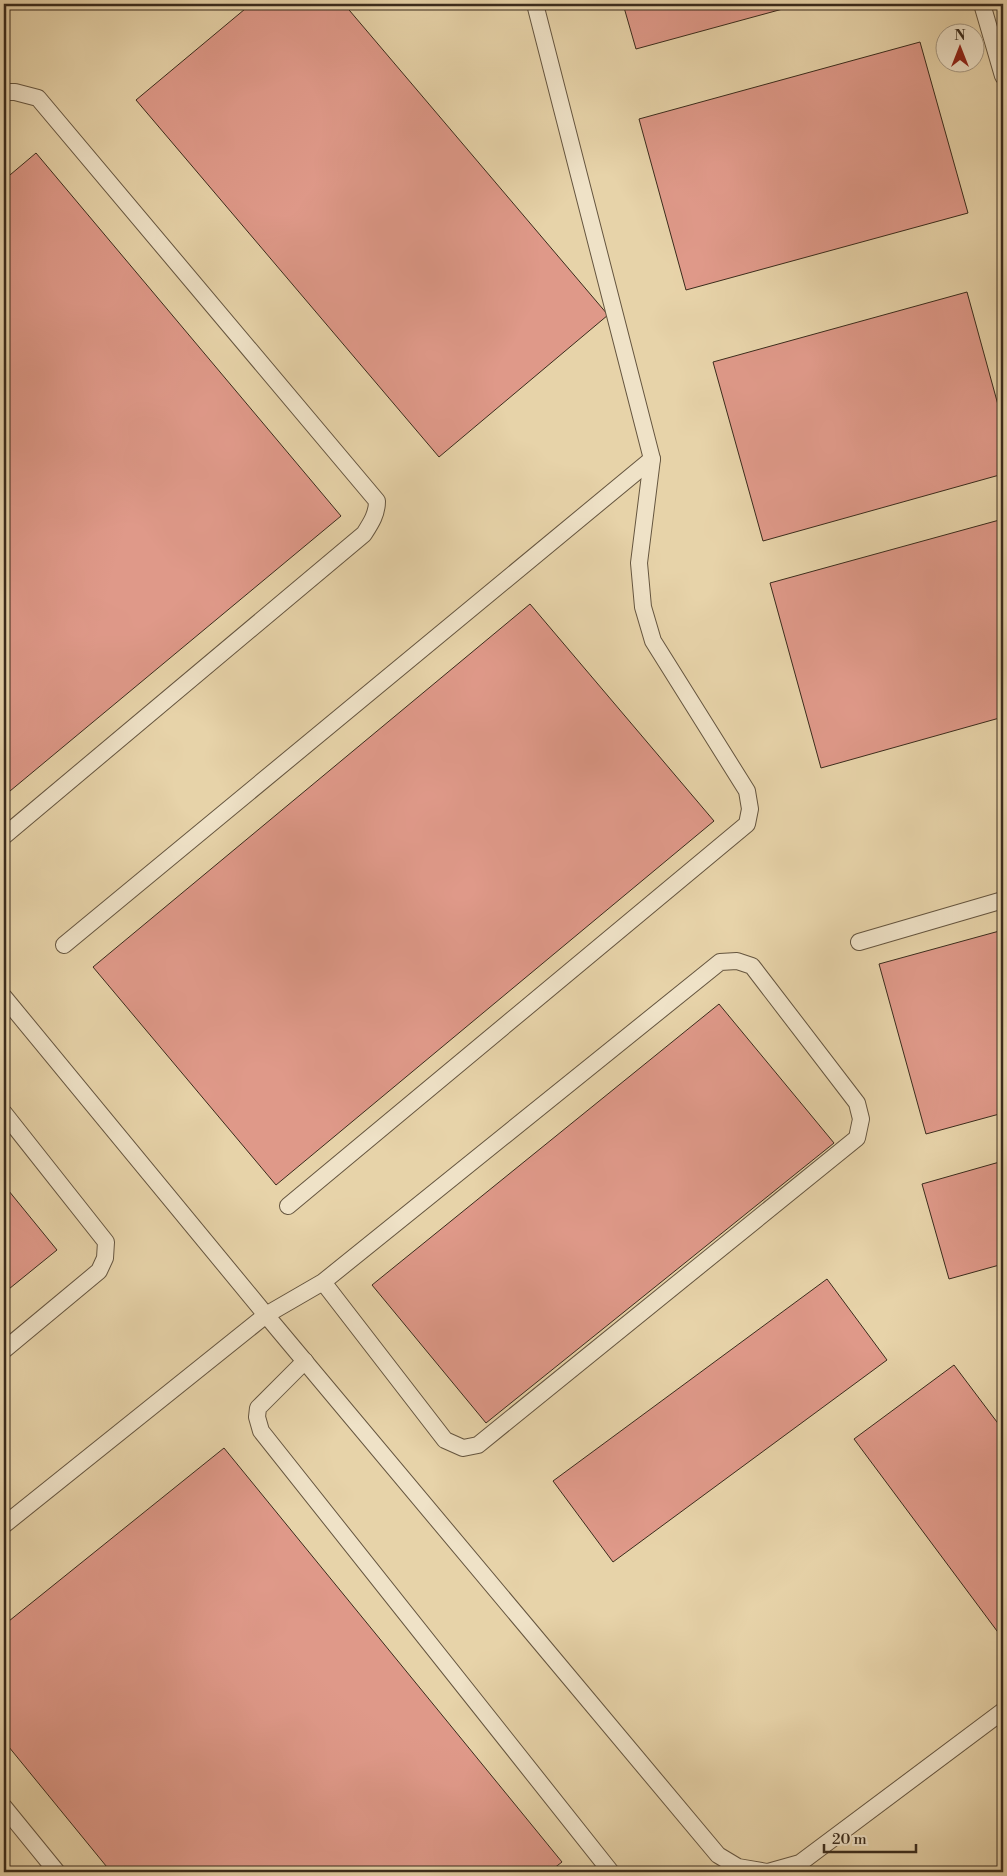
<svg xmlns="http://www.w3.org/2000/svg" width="1007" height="1876" viewBox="0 0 1007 1876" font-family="'Libre Bodoni',serif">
  <rect width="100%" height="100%" fill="#e7d3a9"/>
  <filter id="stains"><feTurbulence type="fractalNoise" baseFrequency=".004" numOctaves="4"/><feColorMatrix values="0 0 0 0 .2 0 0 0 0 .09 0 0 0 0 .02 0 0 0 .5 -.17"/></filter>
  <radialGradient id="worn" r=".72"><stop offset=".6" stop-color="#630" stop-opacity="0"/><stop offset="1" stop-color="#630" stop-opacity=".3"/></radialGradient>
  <g fill="#df9989" stroke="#3a2b1c">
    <polygon points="251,4 344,4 608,315 439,457 136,100"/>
    <polygon points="623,4 801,4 636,49"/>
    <polygon points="920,42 968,213 686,290 639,119"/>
    <polygon points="36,153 341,516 4,796 4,180"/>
    <polygon points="967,292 1003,423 1003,474 763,541 713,362"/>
    <polygon points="1003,519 1003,717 821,768 770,583"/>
    <polygon points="530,604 714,821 276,1185 93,967"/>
    <polygon points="1003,930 1003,1113 926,1134 879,964"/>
    <polygon points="719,1004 834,1143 486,1423 372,1285"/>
    <polygon points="1003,1161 1003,1264 949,1279 922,1184"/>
    <polygon points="4,1185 57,1250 4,1293"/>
    <polygon points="827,1279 887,1360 613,1562 553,1481"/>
    <polygon points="954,1365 1003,1430 1003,1639 854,1439"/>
    <polygon points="224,1448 562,1862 549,1872 111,1872 4,1741 4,1625"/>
  </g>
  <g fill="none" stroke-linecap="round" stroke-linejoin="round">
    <g stroke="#65553f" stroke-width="18">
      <g id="lane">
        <polyline points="982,4 1003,76"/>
        <path d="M4,92h11l23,6 339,403c0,13 -6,22 -13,33l-360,302"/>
        <polyline points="859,942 1003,900"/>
        <polyline points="64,945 652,459"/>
        <polyline points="4,997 266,1315 718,1855 738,1867 767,1872"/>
        <polyline points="4,1113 106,1242 105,1258 99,1271 4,1350"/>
        <polyline points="288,1206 747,824 750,809 747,791 653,641 643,607 639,563 652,459 535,4"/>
        <polyline points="305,1361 258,1408 257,1417 261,1431 611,1872"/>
        <polyline points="4,1525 266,1315 323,1282 720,962 737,961 752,966 857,1103 861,1119 857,1138 478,1445 463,1448 445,1440 323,1282"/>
        <polyline points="4,1807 57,1872"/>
        <polyline points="768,1872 800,1863 1003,1711"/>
      </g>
    </g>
    <use href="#lane" stroke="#efe2c7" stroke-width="16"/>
  </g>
  <rect width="1007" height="1876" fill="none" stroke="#e7d3a9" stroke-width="20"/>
  <rect x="5" y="5" width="997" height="1866" fill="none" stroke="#3a2b1c" stroke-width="2.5"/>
  <rect x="10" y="10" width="987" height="1856" fill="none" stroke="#3a2b1c"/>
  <g transform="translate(960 48)"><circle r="24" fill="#efe2c7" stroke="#a79983"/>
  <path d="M0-4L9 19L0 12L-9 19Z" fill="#8f2418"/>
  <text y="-8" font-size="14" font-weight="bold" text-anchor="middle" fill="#3a2b1c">N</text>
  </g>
  <path d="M824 1844v8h92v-8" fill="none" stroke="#3a2b1c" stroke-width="2.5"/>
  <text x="832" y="1844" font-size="15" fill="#3a2b1c" stroke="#efe2c7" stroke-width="4" paint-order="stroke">20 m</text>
  <rect width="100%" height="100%" filter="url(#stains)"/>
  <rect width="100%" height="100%" fill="url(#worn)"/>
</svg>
